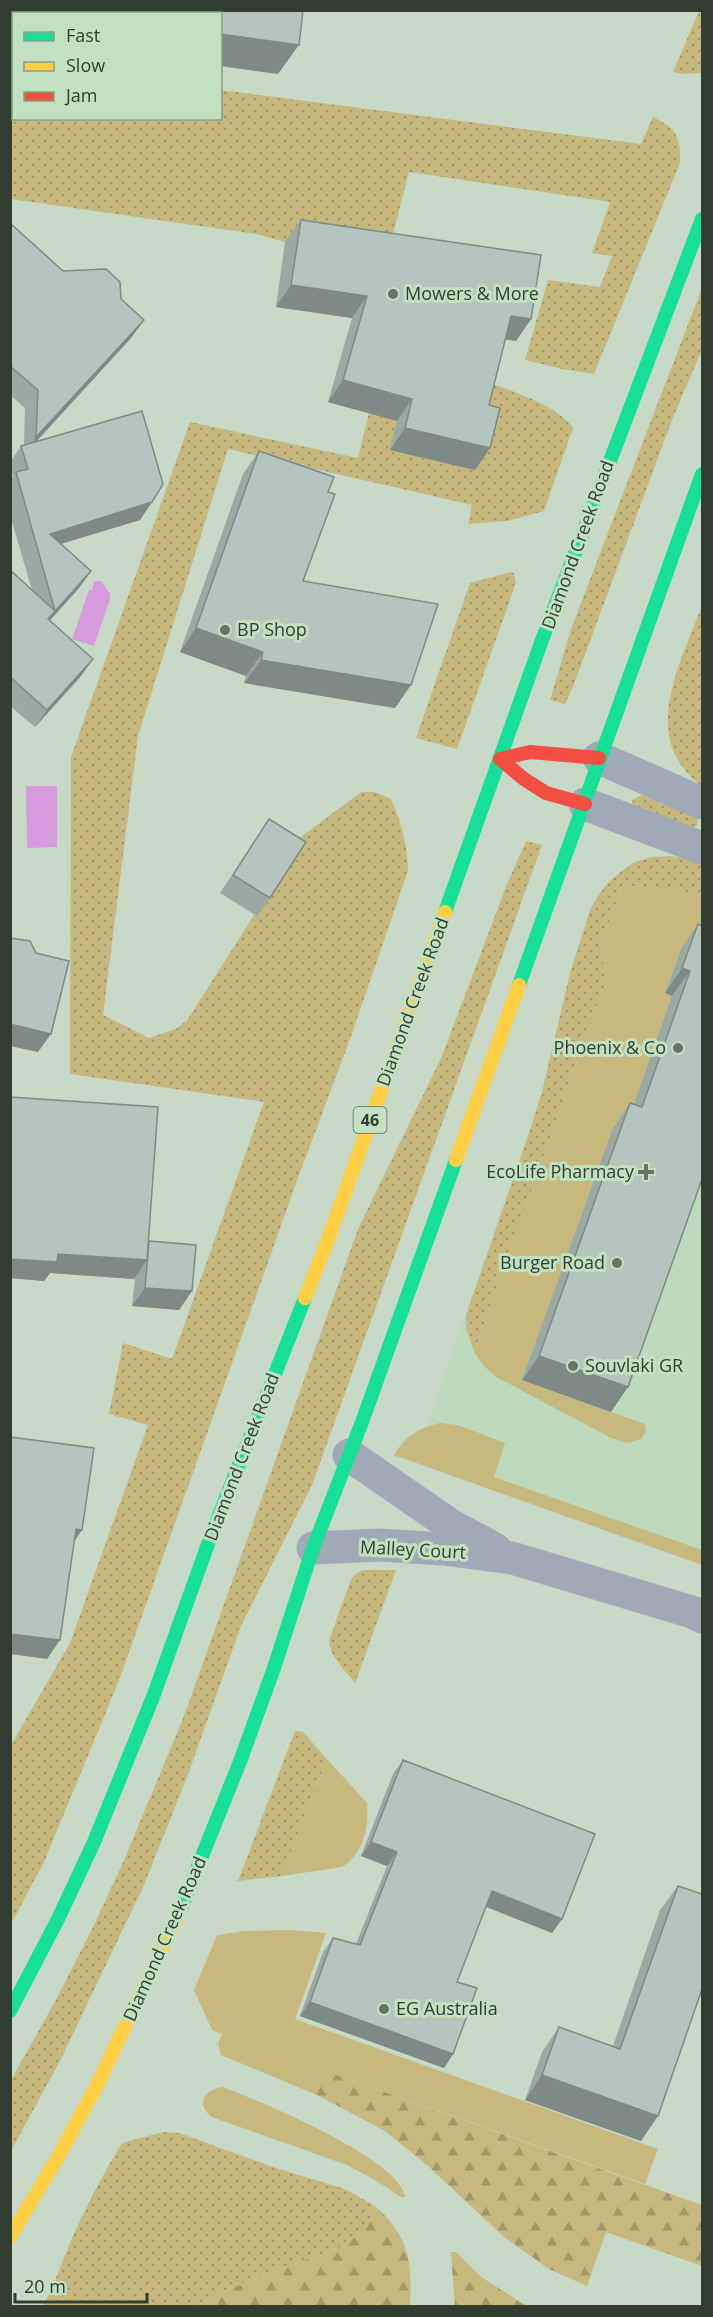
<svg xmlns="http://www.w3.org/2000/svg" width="713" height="2317" viewBox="0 0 713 2317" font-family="'Open Sans',sans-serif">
  <defs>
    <pattern id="grass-dots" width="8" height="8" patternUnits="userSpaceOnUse" patternTransform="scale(1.5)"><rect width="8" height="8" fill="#c7b87e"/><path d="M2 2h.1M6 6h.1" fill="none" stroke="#a29768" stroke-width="1.8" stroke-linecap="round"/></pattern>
    <pattern id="forest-firs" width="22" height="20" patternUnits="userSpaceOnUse" patternTransform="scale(1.5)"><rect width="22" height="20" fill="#c7b87e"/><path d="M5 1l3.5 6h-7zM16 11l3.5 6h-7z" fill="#a29768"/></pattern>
  </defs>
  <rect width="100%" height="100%" fill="#c8d9c8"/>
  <polygon fill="#bedabd" points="669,856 690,858 702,862 702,1565 394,1455 402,1443 413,1432 427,1425 531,1127 543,1088 570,973 591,907 605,886 619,873 635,862 653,857"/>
  <g fill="url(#grass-dots)">
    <polygon points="699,11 702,11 702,73 683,74 673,72"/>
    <path d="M10,63h3l1,55h206l1,-28 420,54 12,-27c23,11 28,20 27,46l-86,211 -32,-5 -37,-9 23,-80 52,7 12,-31 -20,-3 18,-51 -201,-30 -22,85 -102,-15 -29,-8 -245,-35z"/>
    <polygon points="702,288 702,350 674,415 574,684 565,704 550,700 571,629"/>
    <path d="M485,382c24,7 74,24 88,46l-29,83 -36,10 -40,3 4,-19 -244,-56 -90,287 -35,279 46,23 27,-9 12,-10 66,-104 2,1 45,-79 60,-45h14l16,7c10,21 17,49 17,72l-59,171 -51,136 -180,505 -74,179 -33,62v-179l59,-102 78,-218 -39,-11 14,-71 49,16 92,-257 -194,-28 1,-317 119,-335 168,36 11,-45z"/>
    <polygon points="510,572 514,573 516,583 457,749 416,738 470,583"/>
    <path d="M702,605v181c-65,-47 -21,-123 0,-181z"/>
    <polygon points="642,795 697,817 698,822 696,827 690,827 636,809 632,803 633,799"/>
    <polygon points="526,841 542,845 312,1485 241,1626 187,1777 144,1885 61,2059 11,2151 11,2080 57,1998 94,1925 125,1858 184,1716 358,1229 442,1056 507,884"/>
    <polygon points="669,856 690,858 702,862 702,898 677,890 623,885 601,943 606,981 474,1352 466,1328 466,1315 531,1127 543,1088 570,973 591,907 605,886 619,873 635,862 653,857"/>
    <path d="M364,1570h32l-41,113c-9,-12 -25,-26 -26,-42l22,-62 6,-6z"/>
    <polygon points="295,1731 303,1732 327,1759 282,1876 238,1881"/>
    <path d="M163,2132l16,1 97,35 69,21 30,17 -6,15 -9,13 -17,12 -107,40 -42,20h-151c14,-26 22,-54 35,-81 13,-28 28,-56 44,-82z"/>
  </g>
  <g fill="url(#forest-firs)">
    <polygon points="317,2068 702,2205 702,2266 606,2232 587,2286 549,2269 505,2238 428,2166 385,2131 317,2095"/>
    <path d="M375,2206c35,31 37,56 35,100h-216l42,-20 107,-40 17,-12 9,-13z"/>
    <polygon points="451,2252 456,2252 480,2276 526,2306 455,2306"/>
  </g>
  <g fill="#c7b87e">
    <polygon points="623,885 677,890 702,898 702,956 681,949 665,993 672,996 702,1153 616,1122 522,1380 645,1424 646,1432 641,1439 627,1443 611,1438 496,1377 483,1365 474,1352 606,981 601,943"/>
    <path d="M441,1423l17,2 47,18 -11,34 208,73v15l-308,-110c12,-19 26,-28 47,-32z"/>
    <path d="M327,1759l40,44c2,25 -3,49 -25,64l-60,9z"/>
    <polygon points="289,1930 326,1933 295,2019 658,2149 645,2184 317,2068 317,2095 221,2055 218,2044 222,2034 212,2030 194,1990 217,1935 245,1931"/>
    <path d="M222,2087c34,12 180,73 183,110h-4l-24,-16 -30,-16 -135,-48c-17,-13 -8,-27 10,-30z"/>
  </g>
  <g fill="#d69bdc">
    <polygon points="98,581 102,582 110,594 110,599 94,646 72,639 89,590 92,590 94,582"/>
    <polygon points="26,786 57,786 57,847 27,848"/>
  </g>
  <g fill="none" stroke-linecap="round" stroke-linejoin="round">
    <g stroke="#a0aab6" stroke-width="33">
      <polyline points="599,758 702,803"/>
      <polyline points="585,804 702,848"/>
      <polyline points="349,1455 452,1526 495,1549"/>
      <polyline points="313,1548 379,1545 443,1549 512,1558 692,1612 702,1617"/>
    </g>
    <g stroke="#16e098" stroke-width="14">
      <polyline points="445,912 542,640 702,219"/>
      <polyline points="519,985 702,474"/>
      <polyline points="180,1911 241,1759 274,1668 313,1548 362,1422 456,1160"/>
      <polyline points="10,2011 59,1917 94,1842 153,1697 212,1533 305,1298"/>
    </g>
    <g stroke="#ffcf43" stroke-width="14">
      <polyline points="456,1160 519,985"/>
      <polyline points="305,1298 329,1237 445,912"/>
      <polyline points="10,2237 58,2157 96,2087 180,1911"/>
    </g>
    <g stroke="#f24e42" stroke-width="14">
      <polyline points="500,759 530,752 599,758"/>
      <polyline points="500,759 524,779 546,793 585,804"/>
    </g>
  </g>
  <g fill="#9aa9a3">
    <polygon points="301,220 531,319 516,341 505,339 489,405 490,448 475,470 390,450 397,421 328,402 352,318 276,307 285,242"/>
    <polygon points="10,223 63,271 121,299 144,320 131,338 35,442 152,502 140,520 61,544 91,571 79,588 50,620 93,659 81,676 35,727 10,706 10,570 32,590 10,515 10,480 13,476 10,468 10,462 21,446 24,446 25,408 10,395"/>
    <polygon points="259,451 328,492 303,581 395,708 244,683 246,676 180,652 243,474"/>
    <polygon points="269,819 270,898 257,916 220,893"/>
    <polygon points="698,924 611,1412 522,1380 613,1128 630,1103 634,1104 672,996 665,993 681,949"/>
    <polygon points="10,1097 148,1242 192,1291 179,1310 132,1306 135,1278 134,1279 50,1273 44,1281 10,1278"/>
    <polygon points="403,1760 562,1919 552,1933 486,1907 457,1982 453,2054 444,2068 300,2016 323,1952 333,1938 356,1944 387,1866 361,1856 393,1774"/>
    <polygon points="678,1886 641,2141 525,2100 542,2052 559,2027 613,2046 660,1910"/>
  </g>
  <g fill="#7d8a85">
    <polygon points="10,10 53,10 77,14 14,14 14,37 10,36"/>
    <polygon points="220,34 299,45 278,74 220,66"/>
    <polygon points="291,285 367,296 352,318 276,307"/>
    <polygon points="511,316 531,319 516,341 495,338"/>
    <polygon points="144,320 131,338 24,455 36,437"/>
    <polygon points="343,380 412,399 397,421 328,402"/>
    <polygon points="405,428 490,448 475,470 390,450"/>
    <polygon points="152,502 140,520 37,551 50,534"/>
    <polygon points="91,571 79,588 36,636 48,619"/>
    <polygon points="196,628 263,652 246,676 180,652"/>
    <polygon points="93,659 81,676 35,727 47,710"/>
    <polygon points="261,660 411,685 395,708 244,683"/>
    <polygon points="682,968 690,971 672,996 665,993"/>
    <polygon points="10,1024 51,1034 38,1052 10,1046"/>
    <polygon points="58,1254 147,1260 134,1279 50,1273 44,1281 10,1278 10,1259"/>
    <polygon points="145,1288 192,1291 179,1310 132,1306"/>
    <polygon points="539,1356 628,1387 611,1412 522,1380"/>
    <polygon points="76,1529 82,1530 69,1549"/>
    <polygon points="10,1634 60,1640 47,1659 10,1654"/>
    <polygon points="371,1842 397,1852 387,1866 361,1856"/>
    <polygon points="492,1891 562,1919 552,1933 482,1905"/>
    <polygon points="310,2002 453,2054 444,2068 300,2016"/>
    <polygon points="542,2075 658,2116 641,2141 525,2100"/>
  </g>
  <g fill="#b3c5be" stroke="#7d8a85" stroke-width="1.5">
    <polygon points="53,10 303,10 299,45 220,34 220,14 77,14"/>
    <polygon points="301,220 541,255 531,319 511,316 489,405 500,408 490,448 405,428 412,399 343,380 367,296 291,285"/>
    <polygon points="10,223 63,271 106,269 120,282 121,299 144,320 36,437 38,390 10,366"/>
    <polygon points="142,411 163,484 152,502 50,534 91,571 48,619 93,659 47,710 10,677 10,570 55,611 16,472 28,469 21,446"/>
    <polygon points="259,451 334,477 328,492 335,494 303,581 438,604 411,685 261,660 263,652 196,628"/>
    <polygon points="269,819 306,842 270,898 233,875"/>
    <polygon points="698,924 702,926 702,1179 628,1387 539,1356 630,1103 642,1107 690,971 682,968"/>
    <polygon points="10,938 30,941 36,953 69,961 51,1034 10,1024"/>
    <polygon points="10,1097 158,1107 147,1260 58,1254 57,1262 10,1259"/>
    <polygon points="149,1241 196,1245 192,1291 145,1288"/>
    <polygon points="10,1437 94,1448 82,1530 76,1529 60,1640 10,1634"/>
    <polygon points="403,1760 595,1834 562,1919 492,1891 457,1982 477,1988 453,2054 310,2002 333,1938 360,1945 397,1852 371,1842"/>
    <polygon points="678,1886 702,1894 702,1989 658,2116 542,2075 559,2027 620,2049"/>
  </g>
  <g fill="#667465" stroke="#c2e1c0" stroke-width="2">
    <circle cx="393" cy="294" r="6"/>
    <circle cx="225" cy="630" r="6"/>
    <circle cx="678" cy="1048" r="6"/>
    <path d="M643 1163h6v6h6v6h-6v6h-6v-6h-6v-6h6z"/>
    <circle cx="617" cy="1263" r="6"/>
    <circle cx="573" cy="1366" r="6"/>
    <circle cx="384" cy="2009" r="6"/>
  </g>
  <g text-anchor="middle" stroke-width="6" stroke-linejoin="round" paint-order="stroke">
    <rect fill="#c2e1c0" stroke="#5c6e5b" stroke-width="1.5" x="353.5" y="1107" width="33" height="26" rx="4.5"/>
    <g font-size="16" font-weight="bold" fill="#313d30">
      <text x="370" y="1126">46</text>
    </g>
    <g font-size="18" fill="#313d30" stroke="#c2e1c0" text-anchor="start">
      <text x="405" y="300">Mowers &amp; More</text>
      <text x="237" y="636">BP Shop</text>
      <text x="666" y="1054" text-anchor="end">Phoenix &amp; Co</text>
      <text x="634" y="1178" text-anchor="end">EcoLife Pharmacy</text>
      <text x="605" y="1269" text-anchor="end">Burger Road</text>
      <text x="585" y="1372">Souvlaki GR</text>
      <text x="396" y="2015">EG Australia</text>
    </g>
    <g font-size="18" fill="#313d30" stroke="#c2e1c0">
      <text transform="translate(578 545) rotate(-70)" y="6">Diamond Creek Road</text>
      <text transform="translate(413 1002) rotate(-70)" y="6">Diamond Creek Road</text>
      <text transform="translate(242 1457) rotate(-69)" y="6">Diamond Creek Road</text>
      <text transform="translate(413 1550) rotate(3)" y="6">Malley Court</text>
      <text transform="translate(165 1939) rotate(-66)" y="6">Diamond Creek Road</text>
    </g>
  </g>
  <rect width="713" height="2317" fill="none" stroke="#313d30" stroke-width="24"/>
  <rect x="12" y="12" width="210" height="108" fill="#c2e1c0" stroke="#889f86" stroke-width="1.5"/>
  <rect x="24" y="32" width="30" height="9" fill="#16e098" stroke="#889f86" stroke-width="1.5"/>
  <text x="66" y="42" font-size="18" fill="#313d30">Fast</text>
  <rect x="24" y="62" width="30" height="9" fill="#ffcf43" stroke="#889f86" stroke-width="1.5"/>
  <text x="66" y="72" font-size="18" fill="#313d30">Slow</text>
  <rect x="24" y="92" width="30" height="9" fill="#f24e42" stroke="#889f86" stroke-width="1.5"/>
  <text x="66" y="102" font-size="18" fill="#313d30">Jam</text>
  <path d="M15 2293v9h132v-9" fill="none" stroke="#313d30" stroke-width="3"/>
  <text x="24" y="2293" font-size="18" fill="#313d30" stroke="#c2e1c0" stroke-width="4.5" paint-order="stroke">20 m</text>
</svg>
